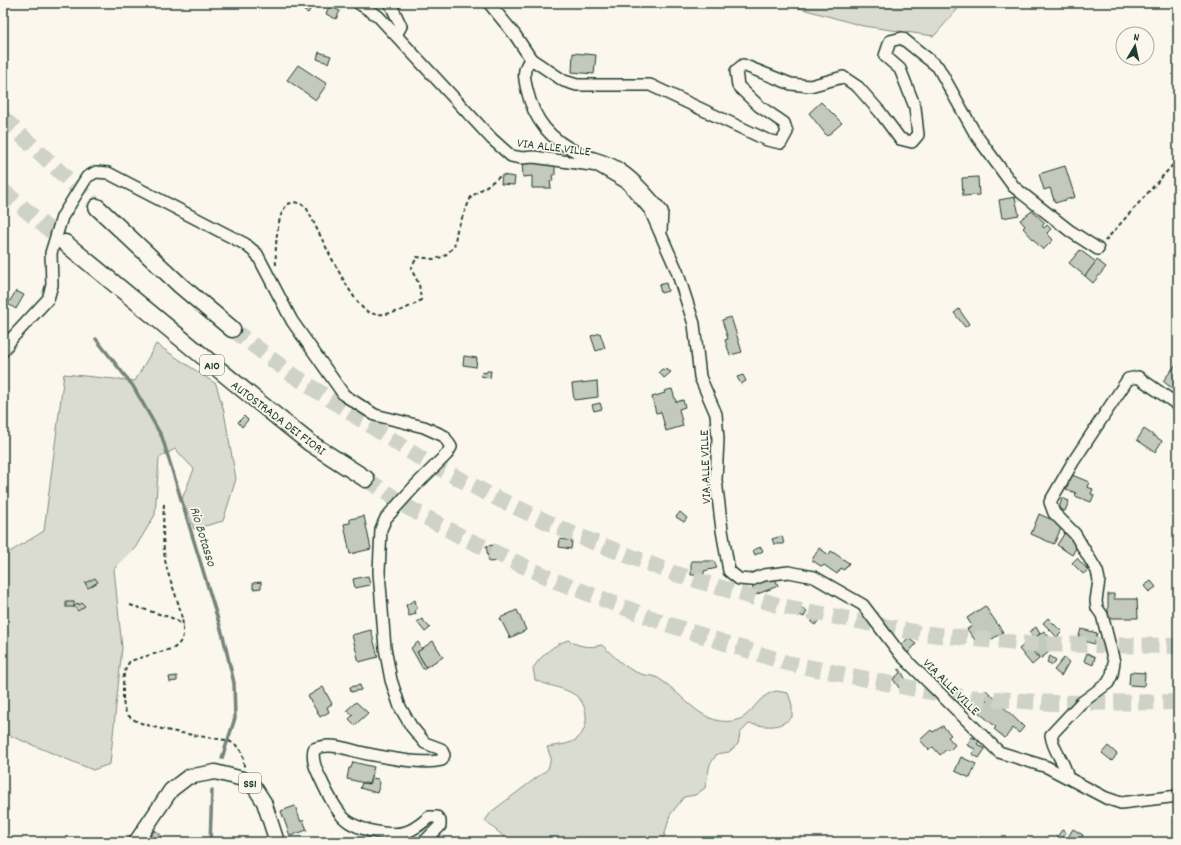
<svg xmlns="http://www.w3.org/2000/svg" width="1181" height="845" viewBox="0 0 1181 845" font-family="Dekko,sans-serif">
  <rect width="100%" height="100%" fill="#fbf7ec"/>
  <filter id="ink" filterUnits="userSpaceOnUse"><feTurbulence type="fractalNoise" baseFrequency=".025" numOctaves="2"/><feDisplacementMap in="SourceGraphic" scale="8" xChannelSelector="R" yChannelSelector="G"/><feConvolveMatrix kernelMatrix="1 2 1 2 8 2 1 2 1" color-interpolation-filters="sRGB"/></filter>
  <g filter="url(#ink)">
    <g fill="#dbdcd1" stroke="#7d8c82">
      <polygon points="795,3 963,3 934,36 863,26 799,8"/>
      <polygon points="156,344 216,384 224,412 236,479 223,521 194,529 182,499 194,469 175,449 159,458 155,515 135,548 114,569 122,648 110,764 93,770 6,734 3,715 3,556 44,531 64,374 135,381"/>
      <path d="M568,640c12,7 21,8 34,5 12,11 23,24 39,29 8,2 13,1 20,6 23,15 43,49 76,40 12,-3 18,-17 28,-24 3,-2 7,-4 11,-5l12,2 4,12v12c-15,13 -24,9 -43,7l-9,9 -2,11 -9,8 -12,2 -7,10 -5,24 -10,7 -11,2 -14,18 -6,22 -5,5h-152l-5,-7 -17,-14 6,-9 57,-43 3,-11 -4,-11c10,-2 25,-2 32,-10 11,-12 9,-33 -4,-42 -12,-8 -27,-9 -40,-15l-2,-12c9,-13 20,-23 35,-28z"/>
    </g>
    <g fill="none" stroke-linecap="round" stroke-linejoin="round">
      <g stroke="#74847b" stroke-width="3.5">
        <polyline points="96,339 133,386 162,437 201,564 223,636 234,683 235,718 222,758"/>
        <polyline points="210,842 212,790"/>
      </g>
    </g>
    <g fill="#c4c9be" stroke="#1f3d34">
      <polygon points="291,3 314,3 308,13"/>
      <polygon points="329,6 340,11 336,19 326,14"/>
      <polygon points="319,52 331,56 328,63 317,59"/>
      <polygon points="573,53 596,55 594,74 572,72"/>
      <polygon points="298,65 327,84 316,100 287,80"/>
      <polygon points="821,102 842,123 827,136 809,113"/>
      <polygon points="522,161 555,162 555,175 552,175 553,181 550,181 551,188 532,188 532,176 523,177"/>
      <polygon points="1065,166 1075,197 1055,203 1050,188 1044,190 1039,174"/>
      <polygon points="502,175 515,177 514,185 501,184"/>
      <polygon points="978,177 979,195 963,196 962,178"/>
      <polygon points="1015,197 1019,215 1002,218 999,200"/>
      <polygon points="1032,211 1045,223 1042,226 1044,228 1047,225 1051,229 1047,233 1053,240 1043,250 1023,228 1025,226 1020,220"/>
      <polygon points="1080,250 1096,262 1085,276 1069,263"/>
      <polygon points="1097,260 1106,267 1093,283 1085,276"/>
      <polygon points="666,283 668,291 661,293 659,285"/>
      <polygon points="16,291 24,295 16,309 8,304"/>
      <polygon points="959,309 969,324 965,327 954,313"/>
      <polygon points="731,317 742,352 730,355 725,340 728,339 722,320"/>
      <polygon points="600,333 605,348 596,351 591,336"/>
      <polygon points="464,356 477,358 476,367 463,365"/>
      <polygon points="1177,363 1178,364 1178,393 1163,381"/>
      <polygon points="662,369 667,370 671,372 664,378 659,372"/>
      <polygon points="487,371 491,371 490,378 481,376 482,372 486,373"/>
      <polygon points="743,375 746,381 741,384 737,377"/>
      <polygon points="597,381 598,397 574,400 572,384"/>
      <polygon points="672,389 676,402 683,400 685,407 679,409 683,426 666,431 661,412 656,413 652,397 665,393 664,391"/>
      <polygon points="600,403 602,409 594,411 592,405"/>
      <polygon points="244,416 248,420 242,427 238,422"/>
      <polygon points="1144,429 1162,441 1155,452 1137,440"/>
      <polygon points="1072,475 1089,482 1087,487 1093,489 1091,494 1094,495 1091,502 1075,496 1076,493 1066,489"/>
      <polygon points="1062,498 1069,501 1065,511 1059,509"/>
      <polygon points="680,512 687,518 684,522 676,517"/>
      <polygon points="1039,514 1050,519 1052,516 1058,519 1056,524 1062,526 1054,544 1031,534"/>
      <polygon points="364,516 371,549 350,554 344,524 350,523 350,519"/>
      <polygon points="1066,531 1079,543 1072,555 1057,545"/>
      <polygon points="782,536 784,544 774,544 772,539"/>
      <polygon points="560,539 572,541 571,549 559,547"/>
      <polygon points="495,545 498,561 489,562 486,546"/>
      <polygon points="761,547 763,551 755,555 753,550"/>
      <polygon points="819,548 829,555 831,551 849,563 844,570 841,568 837,574 824,565 822,567 812,560"/>
      <polygon points="1077,558 1088,570 1083,574 1072,563"/>
      <polygon points="691,561 714,561 717,568 704,571 704,575 691,575"/>
      <polygon points="368,576 370,585 355,588 353,579"/>
      <polygon points="95,578 98,582 88,588 85,583"/>
      <polygon points="775,578 778,586 755,595 752,586"/>
      <polygon points="1151,581 1156,587 1149,592 1144,586"/>
      <polygon points="261,582 261,588 253,589 253,583"/>
      <polygon points="1108,594 1114,594 1114,599 1137,599 1138,618 1108,618"/>
      <polygon points="415,600 417,609 415,610 416,614 409,616 406,605"/>
      <rect x="66" y="602" width="8" height="5"/>
      <polygon points="78,603 79,605 82,603 85,606 78,611 74,607"/>
      <polygon points="791,603 807,611 804,617 788,609"/>
      <polygon points="985,606 1003,632 980,647 967,629 972,626 967,618"/>
      <polygon points="517,610 526,630 510,638 500,618"/>
      <polygon points="810,614 819,620 815,625 811,622 813,620 808,617"/>
      <polygon points="1048,618 1062,632 1057,637 1043,623"/>
      <polygon points="422,619 430,628 425,632 417,622"/>
      <polygon points="1036,627 1040,634 1034,638 1029,632"/>
      <polygon points="1081,629 1097,633 1094,644 1078,639"/>
      <polygon points="371,630 378,657 359,662 352,635"/>
      <polygon points="1044,631 1050,638 1047,640 1053,649 1040,659 1029,642"/>
      <polygon points="908,638 916,644 908,653 901,646"/>
      <polygon points="433,641 443,657 426,667 417,652"/>
      <polygon points="418,642 422,649 417,652 426,667 423,669 411,648"/>
      <polygon points="1026,643 1039,659 1032,665 1019,649"/>
      <polygon points="1087,653 1095,657 1093,665 1084,661"/>
      <polygon points="1050,656 1056,660 1053,665 1047,662"/>
      <polygon points="1064,658 1069,662 1061,676 1054,670"/>
      <polygon points="900,669 907,682 899,688 893,679 900,673 898,670"/>
      <polygon points="1130,672 1145,673 1144,686 1129,685"/>
      <polygon points="177,676 177,681 170,682 169,677"/>
      <polygon points="360,685 361,690 351,692 350,687"/>
      <polygon points="323,687 332,704 327,707 329,712 320,717 308,696"/>
      <polygon points="986,690 1024,727 1019,733 1013,728 1005,738 994,729 996,727 977,711 987,700 982,696"/>
      <polygon points="356,702 368,713 355,725 349,719 353,715 347,710"/>
      <polygon points="943,726 951,735 948,737 955,745 949,751 947,749 940,755 933,747 929,750 920,740 931,730 933,732"/>
      <polygon points="972,737 979,741 977,744 985,749 979,758 972,754 975,749 967,745"/>
      <polygon points="1108,746 1117,754 1112,761 1102,753"/>
      <polygon points="961,757 976,764 970,778 955,771"/>
      <polygon points="353,762 374,767 369,784 347,779 349,768 351,768"/>
      <polygon points="372,778 378,779 380,783 377,793 360,788 362,783 369,784"/>
      <polygon points="295,806 301,822 303,820 307,830 290,836 281,811"/>
      <polygon points="1073,829 1083,835 1080,842 1065,842"/>
      <polygon points="155,830 164,838 161,842 157,842 150,836"/>
      <polygon points="1062,830 1066,832 1062,840 1057,837"/>
    </g>
    <g fill="none" stroke-linecap="round" stroke-linejoin="round">
      <g stroke="#cfd2c7" stroke-width="16" stroke-dasharray="16 8" stroke-linecap="butt">
        <polyline points="3,118 97,207"/>
        <polyline points="3,191 65,243"/>
        <polyline points="232,329 290,373 420,458 492,496 573,534 673,573 781,606 919,633 1027,644 1178,646"/>
        <polyline points="366,479 409,508 464,538 556,581 667,624 787,663 951,696 1053,703 1178,702"/>
      </g>
      <g stroke="#1f3d34" stroke-width="14">
        <g id="minor">
          <polyline points="358,3 378,16 492,139 511,156 522,158 534,157 598,166 627,183 650,210 677,271 694,324 700,377 716,414 718,439 716,480 722,530 729,571 739,579 751,580 764,575 789,572 814,577 863,605 901,655 999,752 1047,767 1106,798 1121,803 1178,796"/>
          <polyline points="390,3 401,26 396,35"/>
          <polyline points="489,3 515,35 531,59"/>
          <path d="M661,231l1,-20c-13,-15 -25,-30 -41,-41 -13,-10 -28,-11 -42,-17 -29,-13 -45,-33 -52,-63 -3,-13 -5,-21 4,-31l33,22 13,4h73l117,55 14,3 6,-11 -3,-9 -25,-17 -21,-20 -2,-15 7,-6 48,19 19,2 33,-9 15,10 22,25 20,27 12,3 6,-7 -3,-28 -15,-38 -15,-13 5,-15 12,-3 36,29 38,68 38,52 56,44 28,18"/>
          <path d="M3,351l9,-13 36,-39 4,-14 -1,-32 11,-36 25,-40 9,-5 12,1 137,71 12,10 35,67 52,74 31,20 49,12 20,9 7,11 -4,7 -32,32 -29,32 -5,11 -2,43 6,76 6,32 9,27 11,19 14,17 16,6 3,6 -2,5c-19,5 -53,-2 -74,-6 -17,-3 -37,-13 -54,-5 -3,13 4,24 9,35 5,11 12,23 19,32 12,14 47,21 64,16 10,-3 16,-9 23,-15h8l3,4v5l-16,16"/>
          <path d="M1067,776c-2,-15 -14,-24 -16,-41l30,-32 27,-20 4,-8 2,-13 -12,-47 -5,-7 -1,-7 3,-21 -2,-9 -22,-37 -21,-21 -4,-11 23,-40 55,-83 10,-2 40,28"/>
        </g>
      </g>
      <g stroke="#1f3d34" stroke-width="17">
        <polyline id="major" points="136,842 171,790 188,777 215,772 243,779 255,788 264,802 277,842"/>
      </g>
      <g stroke="#1f3d34" stroke-width="19">
        <g id="highway">
          <polyline points="97,207 181,286 232,329"/>
          <polyline points="65,243 256,400 310,443 366,479"/>
        </g>
      </g>
      <g stroke="#1f3d34" stroke-width="2" stroke-dasharray="4 3" stroke-linecap="butt">
        <polyline points="1105,241 1178,159"/>
        <path d="M276,265c-1,-12 0,-59 15,-62 5,-2 10,1 15,4 10,19 46,98 62,105 16,7 40,-3 53,-12l-2,-16 -8,-15 6,-12 16,2 10,-2 11,-10 3,-17 14,-33 31,-22"/>
        <path d="M164,504c-1,20 -2,40 2,61 5,22 18,45 17,68 0,7 -4,11 -9,15l-44,13c-7,10 -7,19 -7,32 0,7 0,18 6,23 12,13 77,21 97,24 14,5 18,13 18,27"/>
        <polyline points="130,605 172,618 183,625"/>
      </g>
      <use href="#minor" stroke="#fbf7ec" stroke-width="11"/>
      <use href="#major" stroke="#fbf7ec" stroke-width="14"/>
      <use href="#highway" stroke="#fbf7ec" stroke-width="16"/>
    </g>
  </g>
  <g text-anchor="middle" stroke-width="3.5" stroke-linejoin="round" paint-order="stroke">
    <g fill="#fbf7ec" stroke="#61756b" stroke-width="1">
      <rect x="200" y="355" width="24" height="20" rx="3"/>
      <rect x="239" y="773" width="22" height="20" rx="3"/>
    </g>
    <g font-size="12" font-weight="bold" fill="#1f3d34">
      <text x="212" y="369">A10</text>
      <text x="250" y="787">SS1</text>
    </g>
    <g font-size="13" fill="#1f3d34" stroke="#fbf7ec">
      <text transform="translate(554 146) rotate(7)" y="5">VIA ALLE VILLE</text>
      <text transform="translate(279 417) rotate(37)" y="5">AUTOSTRADA DEI FIORI</text>
      <text transform="translate(704 467) rotate(-92)" y="5">VIA ALLE VILLE</text>
      <text transform="translate(952 686) rotate(45)" y="5">VIA ALLE VILLE</text>
    </g>
    <g font-size="14" font-style="italic" fill="#425b52" stroke="#fbf7ec">
      <text transform="translate(204 536) rotate(73)" y="5">Rio Botasso</text>
    </g>
  </g>
  <rect width="1181" height="845" fill="none" stroke="#fbf7ec" stroke-width="16"/>
  <rect x="8" y="8" width="1165" height="829" fill="none" stroke="#1f3d34" stroke-width="1.5" filter="url(#ink)"/>
  <g transform="translate(1135 46) rotate(9)"><circle r="19" fill="#fbf7ec" stroke="#a3ada2"/>
  <path d="M0-3L7 15L0 10L-7 15Z" fill="#1f3d34"/>
  <text y="-6" font-size="11" font-weight="bold" text-anchor="middle" fill="#1f3d34">N</text>
  </g>
</svg>
